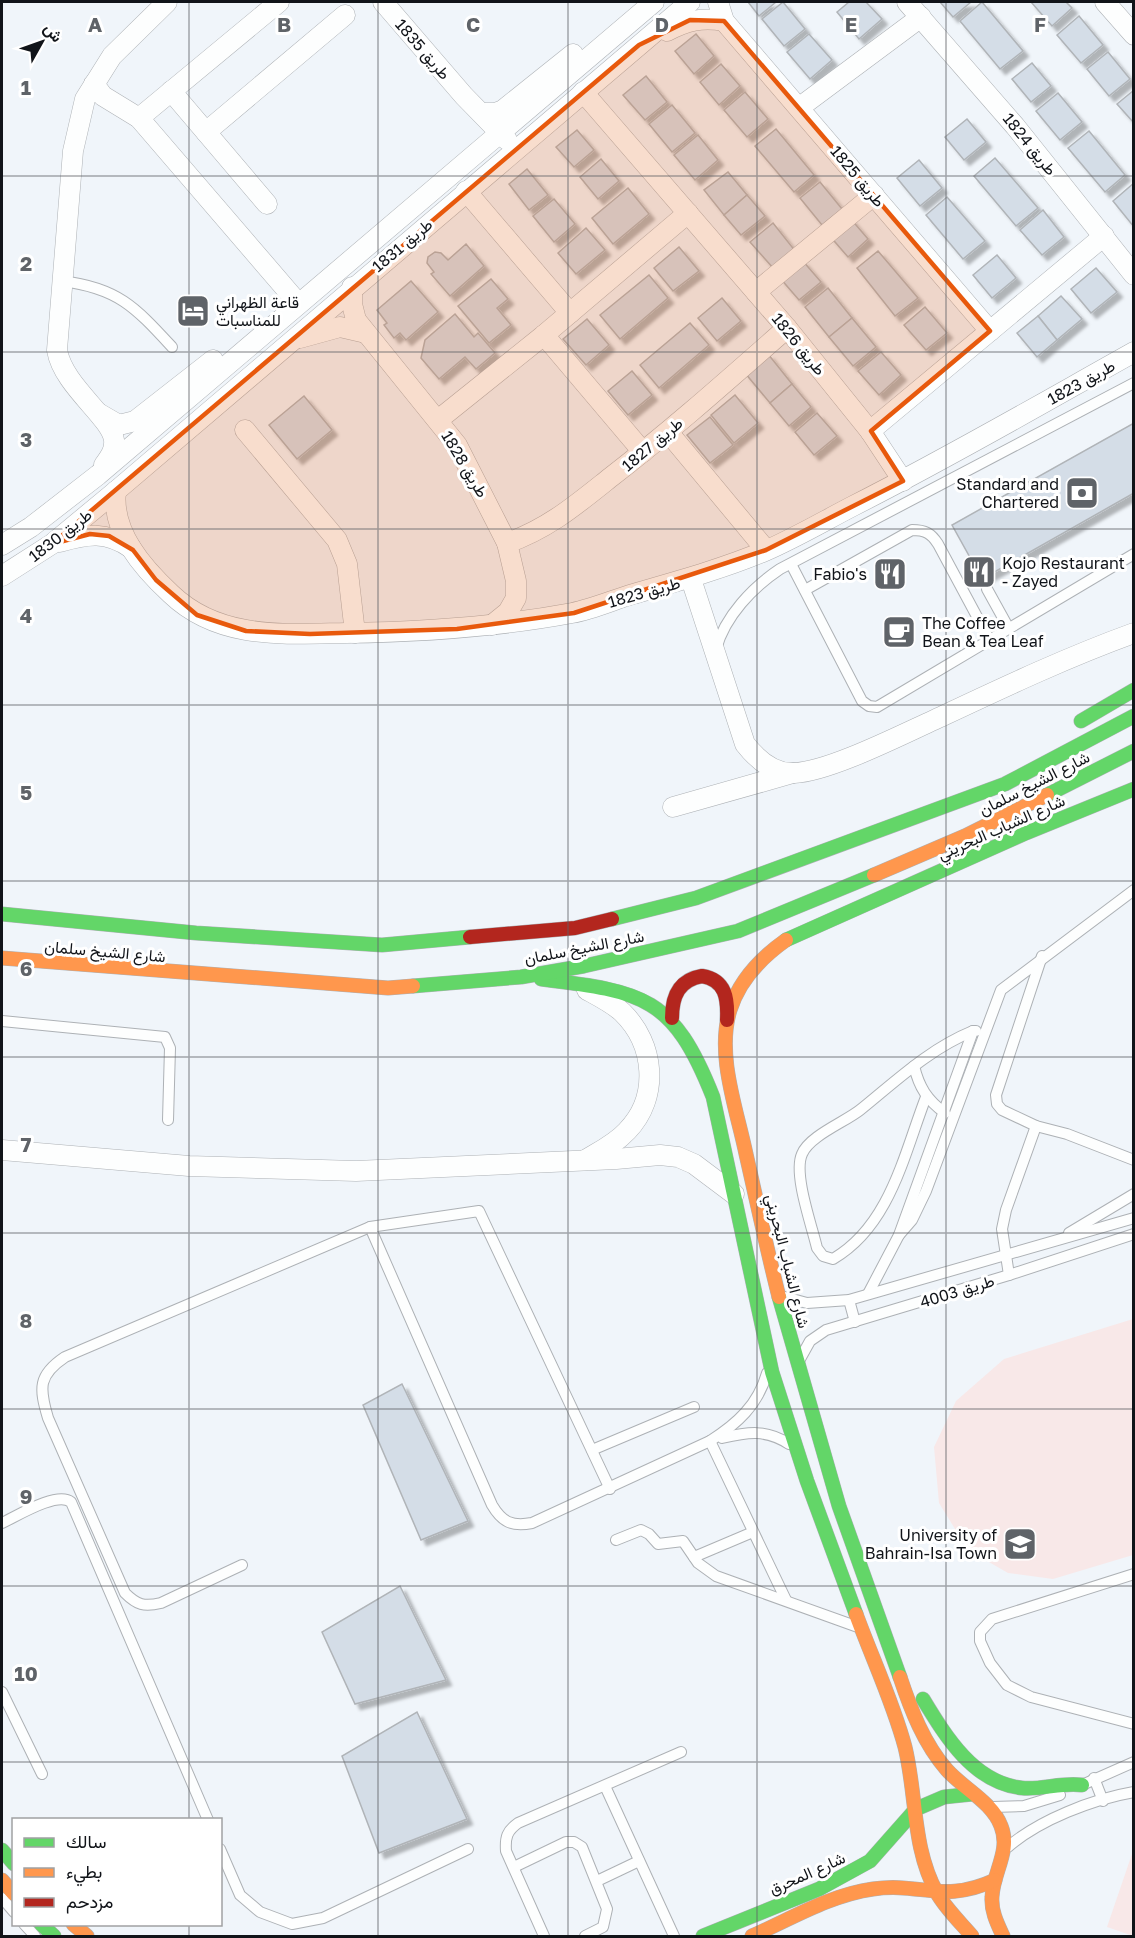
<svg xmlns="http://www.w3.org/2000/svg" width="1135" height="1938" viewBox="0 0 1135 1938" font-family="'Golos Text',Vazirmatn,sans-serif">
  <defs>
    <filter id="shadow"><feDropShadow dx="5.5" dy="5.5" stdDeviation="1.5" flood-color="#0004"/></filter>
  </defs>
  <rect width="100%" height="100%" fill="#f0f5fa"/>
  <g fill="#f8e8e8">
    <polygon points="1133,1319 1133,1555 1053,1579 1008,1573 968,1550 939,1503 934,1447 956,1401 1004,1359"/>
    <polygon points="1133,1851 1133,1936 1107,1927"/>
  </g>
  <g fill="#d4dde7" stroke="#b0b4b8" stroke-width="1.5" filter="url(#shadow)">
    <polygon points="748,2 776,2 759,16"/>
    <polygon points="783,2 805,29 784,46 762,19"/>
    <polygon points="849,2 866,2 882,19 859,39 837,12"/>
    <polygon points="940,2 971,2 953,17"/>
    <polygon points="982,2 1023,51 1000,69 960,21"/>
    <polygon points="1031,2 1066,2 1072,8 1052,26"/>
    <polygon points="1079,16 1103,45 1081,63 1057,35"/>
    <polygon points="696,34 714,56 694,74 675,51"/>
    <polygon points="809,34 832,60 810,79 787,52"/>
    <polygon points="1108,52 1130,79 1109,96 1087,69"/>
    <polygon points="1032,63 1051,86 1031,102 1012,79"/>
    <polygon points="721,64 740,86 719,105 700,82"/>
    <polygon points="646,76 667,102 645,120 623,95"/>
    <polygon points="1134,90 1134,123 1117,104"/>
    <polygon points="745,92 768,119 747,137 724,110"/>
    <polygon points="1058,93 1082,122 1060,140 1036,111"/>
    <polygon points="672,105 695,133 672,152 649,124"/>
    <polygon points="967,119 986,142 964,160 945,137"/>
    <polygon points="776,129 814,175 794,192 755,146"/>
    <polygon points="577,130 594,150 574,167 556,147"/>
    <polygon points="1089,131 1125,175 1105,192 1068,148"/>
    <polygon points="698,135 718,160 695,180 674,155"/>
    <polygon points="995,158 1038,208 1016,226 974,176"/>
    <polygon points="601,159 619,181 598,199 580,177"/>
    <polygon points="919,160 942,188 920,206 897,178"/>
    <polygon points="527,169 548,195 529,210 509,184"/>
    <polygon points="728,172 747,195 724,215 704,190"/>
    <polygon points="820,182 842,209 822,225 800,198"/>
    <polygon points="1134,183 1134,227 1113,201"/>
    <polygon points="628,188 649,214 613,244 592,218"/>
    <polygon points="747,195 765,216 741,235 724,215"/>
    <polygon points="947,197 985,241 963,259 926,215"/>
    <polygon points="554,199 575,224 554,242 533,216"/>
    <polygon points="1043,210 1064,237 1042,255 1020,230"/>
    <polygon points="850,218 868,239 848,257 829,235"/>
    <polygon points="773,223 796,252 774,269 750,242"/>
    <polygon points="586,228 605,250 576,274 558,253"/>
    <polygon points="466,244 484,266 450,296 431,274 434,272 427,263 428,257 435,252 441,253 448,260"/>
    <polygon points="679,247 699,271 673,291 654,268"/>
    <polygon points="878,251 918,298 895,316 857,268"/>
    <polygon points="997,255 1016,278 992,298 973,275"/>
    <polygon points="802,260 821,282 799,300 780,278"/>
    <polygon points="1096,268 1117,292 1091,313 1071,289"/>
    <polygon points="649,275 668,298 620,339 600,315"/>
    <polygon points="491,279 508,299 497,308 511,325 489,343 458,306"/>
    <polygon points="411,281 438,312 406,340 400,333 394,338 384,325 387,323 377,310"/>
    <polygon points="828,288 852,318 829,337 805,307"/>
    <polygon points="1061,296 1082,319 1057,340 1038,316"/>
    <polygon points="722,298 741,321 717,341 698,318"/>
    <polygon points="925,307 947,333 926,350 904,325"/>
    <polygon points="455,314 474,337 478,333 495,353 476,369 465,357 439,379 421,358 425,340"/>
    <polygon points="1038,316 1057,340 1037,357 1017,333"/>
    <polygon points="852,318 876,347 853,366 829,337"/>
    <polygon points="587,319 609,345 586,365 563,339"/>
    <polygon points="690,323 709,345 659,388 640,365"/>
    <polygon points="881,352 901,375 879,395 858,371"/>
    <polygon points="768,354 792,384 770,403 745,373"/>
    <polygon points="632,371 652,395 628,415 608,391"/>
    <polygon points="792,384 811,407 789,426 770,403"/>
    <polygon points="735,395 758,423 734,443 711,415"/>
    <polygon points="304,396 332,430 297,459 269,425"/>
    <polygon points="817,413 837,436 814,455 795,432"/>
    <polygon points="710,417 733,445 710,463 687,435"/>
    <polygon points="1134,423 1134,493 982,579 952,525"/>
    <polygon points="402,1384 468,1521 421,1540 363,1405"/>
    <polygon points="400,1586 446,1680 355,1704 322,1632"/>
    <polygon points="417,1712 467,1819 379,1853 342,1756"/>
  </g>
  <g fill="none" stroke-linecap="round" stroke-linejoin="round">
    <g stroke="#adb1b5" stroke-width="12">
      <g id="lane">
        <path d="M62,281c56,7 73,26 110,66"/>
        <polyline points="791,564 862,701 869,706 877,707 1134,554"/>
        <polyline points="987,589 1008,627"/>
        <path d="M805,590l107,-60c13,0 19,3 26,14l51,95"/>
        <path d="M716,649c9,-33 37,-62 64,-80l354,-186"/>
        <polyline points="1042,956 996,1095 997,1104 1002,1110 1036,1126 1067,1134 1134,1160"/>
        <polyline points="2,1021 165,1037 170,1048 168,1120"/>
        <path d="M914,1066c5,21 13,34 31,47"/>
        <path d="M926,1097c-22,57 -36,129 -93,162l-10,-3 -6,-8c-5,-22 -24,-74 -15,-94 7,-18 43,-32 58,-44 36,-29 69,-61 113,-79"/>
        <path d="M370,1227l122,278c10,17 20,22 40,18l178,-82c27,-17 48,-36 57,-68"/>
        <polyline points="1069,1233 1134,1194"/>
        <polyline points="899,1235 912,1220 926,1191 1001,990 1134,890"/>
        <polyline points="1009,1275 1002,1229 1006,1210 1036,1126"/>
        <polyline points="868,1294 899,1235 973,1031 976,1031"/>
        <polyline points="781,1296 807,1303 849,1300 1134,1218"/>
        <polyline points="849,1300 855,1322"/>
        <polyline points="800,1359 810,1341 826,1330 1009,1275 1134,1234"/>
        <path d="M722,1438c26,-6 44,-9 67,6"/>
        <polyline points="710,1441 786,1600"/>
        <polyline points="592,1450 694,1407"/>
        <path d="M2,1523c15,-7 55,-32 69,-21l137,318"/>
        <polyline points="616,1540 641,1530 649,1534 658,1544 683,1541 698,1563 716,1576 858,1627"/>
        <polyline points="694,1557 753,1532"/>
        <path d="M242,1565l-81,38c-17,4 -24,2 -36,-10l-77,-175c-9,-30 -10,-43 17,-61l305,-130 109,-16 131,278"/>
        <polyline points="1134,1574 992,1619 980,1632 980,1641 990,1663 1007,1685 1031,1697 1134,1724"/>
        <polyline points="2,1692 42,1774"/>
        <polyline points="1094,1778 1103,1801"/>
        <polyline points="1082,1785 1134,1762"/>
        <polyline points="605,1786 674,1936"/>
        <polyline points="993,1807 1024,1806 1060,1795"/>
        <path d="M1008,1847c31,-27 85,-48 126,-55"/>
        <polyline points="220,1849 240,1895 260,1912 292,1924 323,1918 468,1849"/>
        <polyline points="514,1867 566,1842 574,1842 582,1847 607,1909 603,1927 585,1936"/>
        <polyline points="597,1881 639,1861"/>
        <polyline points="2,1898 14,1912"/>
        <polyline points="24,1924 35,1936"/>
        <path d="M544,1936l-38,-85c-1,-14 1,-20 12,-28l163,-71"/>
      </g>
    </g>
    <g stroke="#adb1b5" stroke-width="21">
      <g id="street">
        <polyline points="383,2 464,96 507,140"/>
        <polyline points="718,2 724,21 990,331"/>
        <polyline points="907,2 1015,126 1134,275"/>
        <polyline points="1105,2 1134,35"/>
        <path d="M667,31c20,-10 34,-14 57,-10"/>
        <polyline points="94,84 103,96 139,118 298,303"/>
        <polyline points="171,91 267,204"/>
        <polyline points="583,92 787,328 870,431 903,481"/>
        <polyline points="800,107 921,17"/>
        <polyline points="483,113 495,113 503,110 573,54"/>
        <polyline points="139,118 279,2"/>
        <polyline points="206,132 345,15"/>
        <polyline points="466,191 570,313"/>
        <polyline points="352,287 352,304 356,320 457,445 507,543 516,581 516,598 508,612 492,625"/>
        <polyline points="756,292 874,195"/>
        <polyline points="544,335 643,452"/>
        <polyline points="300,338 340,327 366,333"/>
        <polyline points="100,414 119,425 135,421 213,360"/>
        <polyline points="438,420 544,335 688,213"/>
        <polyline points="245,430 337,540 347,564 355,633"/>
        <polyline points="870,431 1104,236"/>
        <polyline points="668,432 766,550"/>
        <path d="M104,465c6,-8 11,-15 10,-25 -3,-23 -51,-54 -57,-90l16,-199 12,-52 27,-43 55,-54"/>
        <path d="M116,491c-5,41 27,77 55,103 48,46 113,40 175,39 76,-1 151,-6 226,-20 21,-4 41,-13 61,-19 45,-13 89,-25 132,-43 30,-13 59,-30 88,-45 95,-48 188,-102 281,-154"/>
        <path d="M60,542c28,-8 46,-11 71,6"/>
        <path d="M507,543c41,-14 70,-39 104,-66 61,-47 118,-98 176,-149"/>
        <polyline points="2,545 31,527 98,475 654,2"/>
        <polyline points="2,576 52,544 116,491 690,2"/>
        <path d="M691,579l54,165c11,14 28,30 49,29 34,-1 107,-38 140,-53 66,-31 131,-62 200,-87"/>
        <polyline points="673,807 793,773"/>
        <polyline points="2,1150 189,1166 356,1171 616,1159 660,1155 678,1157 694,1164 734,1194"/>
        <path d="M585,1160c15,-9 30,-16 42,-29 33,-34 28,-87 -5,-119 -10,-9 -24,-16 -35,-22"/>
      </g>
    </g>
    <g stroke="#adb1b5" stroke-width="15">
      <g id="fast">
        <polyline points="1081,721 1134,690"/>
        <polyline points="1047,795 1134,751"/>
        <polyline points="2,914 196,933 382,945 470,937"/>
        <polyline points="612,919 696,898 1005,784 1134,716"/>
        <polyline points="786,940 1026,833 1134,789"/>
        <path d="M541,979c103,13 132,17 172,118l59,275 35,109 49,133"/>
        <polyline points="413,986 521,977 584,966 738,931 874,875"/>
        <polyline points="779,1297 839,1506 900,1677"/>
        <path d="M923,1699c23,38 51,84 99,89 20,2 40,-6 60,-3"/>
        <polyline points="2,1850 14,1864"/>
        <polyline points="41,1924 54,1936"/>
        <polyline points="703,1936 819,1889 870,1861 916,1809 944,1797 973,1794"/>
      </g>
    </g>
    <g stroke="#adb1b5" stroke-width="15">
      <g id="slow">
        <polyline points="874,875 965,836 1047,795"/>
        <polyline points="2,958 388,988 413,986"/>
        <path d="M779,1297c-12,-47 -22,-95 -33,-143 -9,-44 -30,-99 -16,-144 9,-29 32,-53 56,-70"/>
        <path d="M856,1614c16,44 37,88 49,133 12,49 7,101 32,146 9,16 24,30 35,43"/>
        <path d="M900,1677c11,33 24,67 47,93 17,19 45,32 54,56 10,25 -8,46 -9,71 -1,14 5,26 11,39"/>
        <polyline points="2,1880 14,1894"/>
        <polyline points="73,1924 87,1936"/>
        <path d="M752,1936c39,-17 78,-41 121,-47 48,-7 70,15 122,-9"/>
      </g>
    </g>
    <g stroke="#adb1b5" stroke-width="15">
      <g id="jam">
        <polyline points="470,937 575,928 612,919"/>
        <path d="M672,1018c0,-22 7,-38 30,-42 24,4 26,23 25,44"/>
      </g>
    </g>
    <use href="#lane" stroke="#fdfefe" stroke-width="10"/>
    <use href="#street" stroke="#fdfefe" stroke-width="20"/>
    <use href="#fast" stroke="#63d668" stroke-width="14"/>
    <use href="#slow" stroke="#ff974d" stroke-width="14"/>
    <use href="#jam" stroke="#b3261e" stroke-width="14"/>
  </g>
  <path fill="#e8590c" fill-opacity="0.2" stroke="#e8590c" stroke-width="4.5" stroke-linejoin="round" d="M690,20l34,1 266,310 -119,100 32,50 -137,69 -192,63 -117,16 -147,5 -64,-3 -49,-16 -41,-35 -23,-30 -24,-14 -19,-2 -38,10 587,-499z"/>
  <path fill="none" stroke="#5f6368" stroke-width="1.5" stroke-opacity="0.55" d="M189,2v1818M378,2v1934M568,2v1934M757,2v1934M946,2v1934M2,176h1132M2,352h1132M2,529h1132M2,705h1132M2,881h1132M2,1057h1132M2,1233h1132M2,1409h1132M2,1586h1132M2,1762h1132M189,1924v12"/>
  <defs>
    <g id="hotel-square" transform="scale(1.725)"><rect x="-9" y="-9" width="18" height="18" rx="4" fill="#5f6368" stroke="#fff"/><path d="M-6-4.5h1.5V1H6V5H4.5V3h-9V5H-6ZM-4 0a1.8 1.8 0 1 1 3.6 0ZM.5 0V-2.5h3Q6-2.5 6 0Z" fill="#fff"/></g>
    <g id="bank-square" transform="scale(1.725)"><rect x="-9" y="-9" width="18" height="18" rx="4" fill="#5f6368" stroke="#fff"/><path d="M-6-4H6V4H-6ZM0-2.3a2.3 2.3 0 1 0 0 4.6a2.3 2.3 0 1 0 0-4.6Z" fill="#fff"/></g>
    <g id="restaurant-square" transform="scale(1.725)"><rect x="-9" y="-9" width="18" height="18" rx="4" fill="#5f6368" stroke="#fff"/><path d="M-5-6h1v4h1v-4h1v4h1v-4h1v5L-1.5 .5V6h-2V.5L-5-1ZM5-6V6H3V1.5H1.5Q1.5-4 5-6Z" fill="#fff"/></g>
    <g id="cafe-square" transform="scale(1.725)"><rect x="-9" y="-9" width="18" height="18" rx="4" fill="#5f6368" stroke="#fff"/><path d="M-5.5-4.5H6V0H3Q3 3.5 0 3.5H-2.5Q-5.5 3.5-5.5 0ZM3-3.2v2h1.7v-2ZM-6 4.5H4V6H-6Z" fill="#fff"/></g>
    <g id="school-square" transform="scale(1.725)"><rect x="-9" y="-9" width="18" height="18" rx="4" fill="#5f6368" stroke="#fff"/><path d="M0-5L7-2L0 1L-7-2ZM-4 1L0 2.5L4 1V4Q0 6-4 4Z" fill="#fff"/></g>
  </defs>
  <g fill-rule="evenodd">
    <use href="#hotel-square" x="193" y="311"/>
    <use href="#bank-square" x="1082" y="493"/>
    <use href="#restaurant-square" x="979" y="572"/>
    <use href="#restaurant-square" x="890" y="574"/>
    <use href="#cafe-square" x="899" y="632"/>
    <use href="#school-square" x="1020" y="1544"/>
  </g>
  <g text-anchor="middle" stroke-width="6" stroke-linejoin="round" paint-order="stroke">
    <g font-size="16" fill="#111419" stroke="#fff">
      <text transform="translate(423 49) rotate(49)" y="6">طريق 1835</text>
      <text transform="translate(1030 144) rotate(51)" y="6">طريق 1824</text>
      <text transform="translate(858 176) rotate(50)" y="6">طريق 1825</text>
      <text transform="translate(402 245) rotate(-40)" y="6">طريق 1831</text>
      <text transform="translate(799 344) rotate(51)" y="6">طريق 1826</text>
      <text transform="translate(1081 382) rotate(-29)" y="6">طريق 1823</text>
      <text transform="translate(652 444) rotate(-40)" y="6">طريق 1827</text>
      <text transform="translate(465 464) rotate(59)" y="6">طريق 1828</text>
      <text transform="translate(60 535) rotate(-38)" y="6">طريق 1830</text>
      <text transform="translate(644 592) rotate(-16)" y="6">طريق 1823</text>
      <text transform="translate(1034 783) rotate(-27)" y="6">شارع الشيخ سلمان</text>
      <text transform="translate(1001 827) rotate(-24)" y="6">شارع الشباب البحريني</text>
      <text transform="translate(584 947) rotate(-11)" y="6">شارع الشيخ سلمان</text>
      <text transform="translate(105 951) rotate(5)" y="6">شارع الشيخ سلمان</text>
      <text transform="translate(788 1261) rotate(76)" y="6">شارع الشباب البحريني</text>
      <text transform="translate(957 1291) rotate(-17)" y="6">طريق 4003</text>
      <text transform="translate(807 1873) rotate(-24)" y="6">شارع المحرق</text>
    </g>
    <g font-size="16" fill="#111419" stroke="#fff" text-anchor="start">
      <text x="216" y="308">قاعة الظهراني<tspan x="216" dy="18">للمناسبات</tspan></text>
      <text x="1059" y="490" text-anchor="end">Standard and<tspan x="1059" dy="18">Chartered</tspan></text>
      <text x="1002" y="569">Kojo Restaurant<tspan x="1002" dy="18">- Zayed</tspan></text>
      <text x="867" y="580" text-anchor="end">Fabio's</text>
      <text x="922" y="629">The Coffee<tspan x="922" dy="18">Bean &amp; Tea Leaf</tspan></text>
      <text x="997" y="1541" text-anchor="end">University of<tspan x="997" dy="18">Bahrain-Isa Town</tspan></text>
    </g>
  </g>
  <g font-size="20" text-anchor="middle" font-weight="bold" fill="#5f6368" stroke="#fff" stroke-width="6" stroke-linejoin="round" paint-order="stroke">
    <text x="95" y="32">A</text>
    <text x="284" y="32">B</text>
    <text x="473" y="32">C</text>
    <text x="662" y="32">D</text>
    <text x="851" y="32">E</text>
    <text x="1040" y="32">F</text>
    <text x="26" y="95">1</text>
    <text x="26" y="271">2</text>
    <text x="26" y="447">3</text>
    <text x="26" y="623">4</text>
    <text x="26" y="800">5</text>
    <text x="26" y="976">6</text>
    <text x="26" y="1152">7</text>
    <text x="26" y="1328">8</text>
    <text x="26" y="1504">9</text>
    <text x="26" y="1681">10</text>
  </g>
  <rect width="1135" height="1938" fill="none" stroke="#111419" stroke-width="6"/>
  <rect x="12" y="1818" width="210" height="108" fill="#ffffff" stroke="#a0a1a3" stroke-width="1.5"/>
  <rect x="24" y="1838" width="30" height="9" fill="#63d668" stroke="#a0a1a3" stroke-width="1.5"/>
  <text x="66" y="1848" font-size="18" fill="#111419">سالك</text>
  <rect x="24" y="1868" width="30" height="9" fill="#ff974d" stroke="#a0a1a3" stroke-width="1.5"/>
  <text x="66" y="1878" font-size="18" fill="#111419">بطيء</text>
  <rect x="24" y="1898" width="30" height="9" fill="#b3261e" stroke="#a0a1a3" stroke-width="1.5"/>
  <text x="66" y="1908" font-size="18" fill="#111419">مزدحم</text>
  <g transform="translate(42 42) rotate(50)" stroke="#ffffff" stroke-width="4.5" paint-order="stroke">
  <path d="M0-4.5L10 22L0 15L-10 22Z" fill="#111419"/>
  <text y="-9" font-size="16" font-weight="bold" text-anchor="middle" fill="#111419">ش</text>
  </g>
</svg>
